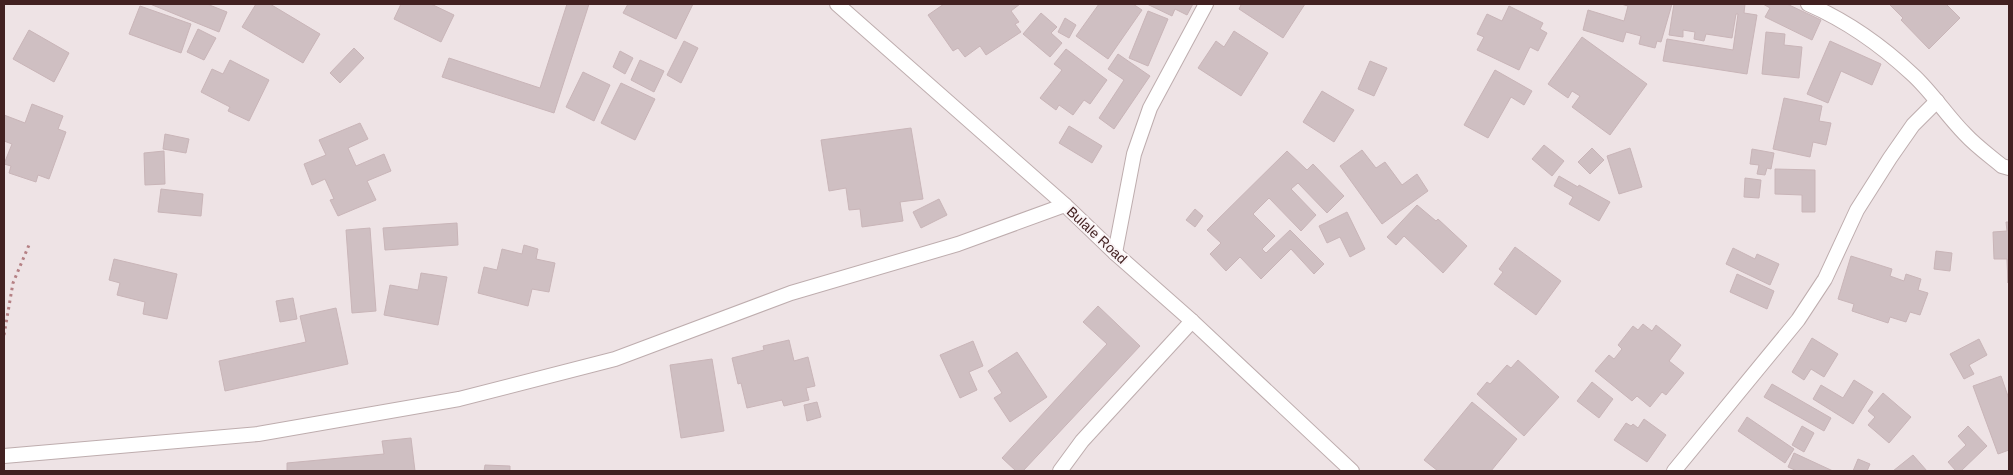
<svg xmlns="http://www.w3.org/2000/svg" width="2013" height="475" viewBox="0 0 2013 475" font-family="Helvetica,sans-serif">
  <rect width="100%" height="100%" fill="#eee3e5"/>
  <g fill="#cfbfc2" stroke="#c9b5b8">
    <polygon points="150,4 207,4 227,12 219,32"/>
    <polygon points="256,4 270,4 320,34 303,63 242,27"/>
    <polygon points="401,4 431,4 454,15 441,42 394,19"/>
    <polygon points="567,4 589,4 554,113 442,77 449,58 540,88"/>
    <polygon points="628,4 693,4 676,39 623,13"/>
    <polygon points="944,4 1020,4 1011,11 1019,22 1015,24 1021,32 986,55 980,46 965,57 958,48 953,51 928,15"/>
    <polygon points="1099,4 1133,4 1142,10 1108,59 1076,36"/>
    <polygon points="1147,4 1193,4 1187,15 1175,9 1172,16"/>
    <polygon points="1238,4 1305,4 1283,38 1239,9 1241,5"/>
    <polygon points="1621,4 1672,4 1661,42 1657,41 1655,48 1639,44 1641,36 1626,32 1623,42 1583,30 1588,10 1624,21 1628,6"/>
    <polygon points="1674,4 1745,4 1744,13 1757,15 1747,74 1663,61 1667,39 1733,50 1738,14 1736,14 1732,38 1706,34 1704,41 1694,39 1695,32 1683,30 1683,37 1669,35"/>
    <polygon points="1763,4 1787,4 1821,20 1812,40 1765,17 1770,8"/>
    <polygon points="1889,4 1946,4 1960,18 1929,49 1901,20 1903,18"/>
    <polygon points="140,6 191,24 181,53 129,34"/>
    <polygon points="1509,6 1543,23 1540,29 1547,33 1538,51 1530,47 1519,70 1477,50 1484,37 1477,34 1487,14 1502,21"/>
    <polygon points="1148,11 1168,19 1148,66 1129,58"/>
    <polygon points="1041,13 1057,27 1051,33 1062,43 1050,57 1023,34"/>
    <polygon points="1065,18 1076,25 1069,38 1058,32"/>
    <polygon points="198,29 216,38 204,60 187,52"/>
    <polygon points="29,30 69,53 54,82 13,59"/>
    <polygon points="1234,31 1268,53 1241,96 1198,68 1216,41 1224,47"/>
    <polygon points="1766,32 1785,34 1784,45 1802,47 1799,78 1762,74"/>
    <polygon points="1582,37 1647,84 1610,135 1572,107 1580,96 1572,91 1568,98 1548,84"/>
    <polygon points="684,41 698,48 681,83 667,75"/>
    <polygon points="1830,41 1881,64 1872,85 1841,71 1828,103 1807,94"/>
    <polygon points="354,48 364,58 340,83 330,73"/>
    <polygon points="1066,49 1107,80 1090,104 1084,100 1073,115 1059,105 1056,110 1040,98 1062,70 1054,64"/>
    <polygon points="620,51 633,58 625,74 613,67"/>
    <polygon points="1118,54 1150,76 1114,129 1099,118 1124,80 1108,69"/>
    <polygon points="230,60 269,80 249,121 228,111 230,107 201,92 212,69 223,74"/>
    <polygon points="640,60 664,71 654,92 631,80"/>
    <polygon points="1370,61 1387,68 1374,96 1358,89"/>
    <polygon points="1495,70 1532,91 1524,105 1511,97 1488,138 1464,125"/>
    <polygon points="583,72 610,85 594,121 566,107"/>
    <polygon points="621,83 655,99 635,140 601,123"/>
    <polygon points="1322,91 1354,110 1334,142 1303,122"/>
    <polygon points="1784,98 1822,106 1819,121 1831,123 1826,145 1813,142 1810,157 1773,149"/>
    <polygon points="32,104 63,116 58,129 66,132 49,179 38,175 36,182 9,173 11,166 4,164 12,144 4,141 4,115 25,123"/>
    <polygon points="360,123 368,139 348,148 356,166 384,154 391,171 367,181 376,200 338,216 330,200 334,199 325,179 312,185 304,164 326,155 319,140"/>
    <polygon points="1069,126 1102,146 1092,163 1059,143"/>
    <polygon points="911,128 923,199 900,202 903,221 862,227 860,209 849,210 846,188 829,191 821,140"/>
    <polygon points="165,134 189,139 186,153 163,149"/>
    <polygon points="1544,145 1564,161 1552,176 1532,159"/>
    <polygon points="1592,148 1604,160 1590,174 1578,162"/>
    <polygon points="1630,148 1642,187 1619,194 1607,156"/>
    <polygon points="1752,149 1774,153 1771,169 1767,168 1765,175 1757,174 1759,165 1750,164"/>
    <polygon points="1362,150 1376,168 1385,162 1402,185 1417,174 1428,191 1382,224 1340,166"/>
    <polygon points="164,151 165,184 145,185 144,153"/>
    <polygon points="1287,151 1307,170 1313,164 1344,196 1327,213 1298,183 1291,189 1316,215 1301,231 1269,198 1253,214 1275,236 1262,249 1266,253 1290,230 1324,264 1314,274 1291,249 1261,279 1240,257 1226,271 1210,254 1221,243 1207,230"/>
    <polygon points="1775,169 1815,170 1815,212 1802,212 1802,195 1775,194"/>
    <polygon points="1559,176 1578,187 1579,185 1610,202 1599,221 1569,204 1573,197 1554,186"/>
    <polygon points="1745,178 1761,180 1759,198 1744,197"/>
    <polygon points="161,189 203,194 201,216 158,212"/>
    <polygon points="939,199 947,215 921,228 913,212"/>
    <polygon points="1417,205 1436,221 1438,219 1467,246 1443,273 1404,236 1396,245 1387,237"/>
    <polygon points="1195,209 1203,216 1195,227 1186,220"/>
    <polygon points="1347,212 1365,249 1350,257 1340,237 1327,243 1319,226"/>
    <polygon points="2006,222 2009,222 2008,283 2007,259 1994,259 1993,232 2007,231"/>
    <polygon points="457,223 458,245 385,250 383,228"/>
    <polygon points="370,228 376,311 352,313 346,230"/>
    <polygon points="524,245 538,249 536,259 555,263 549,292 532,289 528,306 478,293 484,267 497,270 502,249 522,254"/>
    <polygon points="1515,247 1561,281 1536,315 1494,284 1503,272 1499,269"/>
    <polygon points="1733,248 1755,259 1757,254 1779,264 1770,285 1726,264"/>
    <polygon points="1936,251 1952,253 1950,271 1934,269"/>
    <polygon points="1851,256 1892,269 1890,276 1904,281 1906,274 1921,279 1918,290 1928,293 1920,315 1910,312 1906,322 1890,317 1888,323 1852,311 1854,304 1838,299"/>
    <polygon points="114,259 177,274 167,319 143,314 145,302 117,295 120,283 109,280"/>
    <polygon points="421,273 447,277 438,325 384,315 390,285 418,290"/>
    <polygon points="1737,274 1774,291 1767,309 1730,292"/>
    <polygon points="293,298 297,319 280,322 276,301"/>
    <polygon points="1098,306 1140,346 1023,471 1016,471 1002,458 1107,344 1083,322"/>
    <polygon points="336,308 348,364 225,391 219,361 306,342 300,316"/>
    <polygon points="1643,324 1652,331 1656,325 1681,345 1669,361 1684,373 1666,395 1662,392 1650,407 1637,396 1632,401 1595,371 1609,355 1614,359 1622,349 1618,345 1633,326 1638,330"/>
    <polygon points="1812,338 1838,354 1824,377 1811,369 1804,380 1792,372"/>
    <polygon points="1979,339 1987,355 1969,365 1974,374 1964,379 1950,354"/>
    <polygon points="789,340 794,361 808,357 815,386 806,388 809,400 784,406 782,400 747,408 741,383 738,384 732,358 764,350 763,346"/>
    <polygon points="973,341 983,366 969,372 977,390 960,398 940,355"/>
    <polygon points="1017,352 1047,397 1010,422 994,398 1002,393 988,371"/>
    <polygon points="712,359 724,431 681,438 670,365"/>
    <polygon points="1518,360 1559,397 1524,436 1477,394 1487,382 1490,384 1507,365 1511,368"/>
    <polygon points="2001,376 2009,399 2009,450 1998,454 1973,386"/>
    <polygon points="1854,380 1873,392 1853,424 1813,399 1821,385 1843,398"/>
    <polygon points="1592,382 1613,399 1599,418 1577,401"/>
    <polygon points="1772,384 1831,418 1824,431 1764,397"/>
    <polygon points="1883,393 1911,417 1889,443 1868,425 1875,417 1868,411"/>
    <polygon points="817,402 821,417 807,421 804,405"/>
    <polygon points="1472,402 1517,439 1491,471 1438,471 1424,460"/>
    <polygon points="1747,417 1794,449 1785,463 1738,431"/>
    <polygon points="1644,419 1666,435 1647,462 1614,440 1626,423 1631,426 1633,424 1638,428"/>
    <polygon points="1802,426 1814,433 1804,452 1792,445"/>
    <polygon points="1968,426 1987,446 1961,471 1956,471 1948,462 1966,445 1958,436"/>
    <polygon points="411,438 415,471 287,471 287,463 384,454 382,441"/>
    <polygon points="1794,453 1833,471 1797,471 1788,467"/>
    <polygon points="1913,455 1927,471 1893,471"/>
    <polygon points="1858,459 1870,464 1867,471 1853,471"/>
    <polygon points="485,465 510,466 510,471 484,471"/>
  </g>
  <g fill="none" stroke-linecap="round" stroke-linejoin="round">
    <g stroke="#beadae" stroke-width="16">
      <g id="minor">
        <path d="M1808,4c39,17 73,41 104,70 20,18 34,41 53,60 11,12 25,22 37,32l7,2"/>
        <polyline points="1115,253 1134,154 1150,108 1206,4"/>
        <polyline points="4,456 258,434 459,399 615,359 791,293 958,244 1065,205"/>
        <polyline points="1060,471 1082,441 1192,321"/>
        <polyline points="1674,471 1798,320 1825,279 1857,210 1890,158 1913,125 1937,101"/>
      </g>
    </g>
    <g stroke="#beadae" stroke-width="16">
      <polyline id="tertiary" points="837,4 1065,205 1115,253 1192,321 1352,471"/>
    </g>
    <polyline stroke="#b58084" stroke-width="3" stroke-dasharray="2.5 4" stroke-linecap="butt" points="4,335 13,283 29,245"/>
    <use href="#minor" stroke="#fff" stroke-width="14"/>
    <use href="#tertiary" stroke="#fff" stroke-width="14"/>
  </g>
  <g text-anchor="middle" stroke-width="4" stroke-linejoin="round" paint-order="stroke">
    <g font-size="14" fill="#422121" stroke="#faf4f6">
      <text transform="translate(1097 235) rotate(43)" y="5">Bulale Road</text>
    </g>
  </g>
  <rect width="2013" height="475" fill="none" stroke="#422121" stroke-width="10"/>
</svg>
